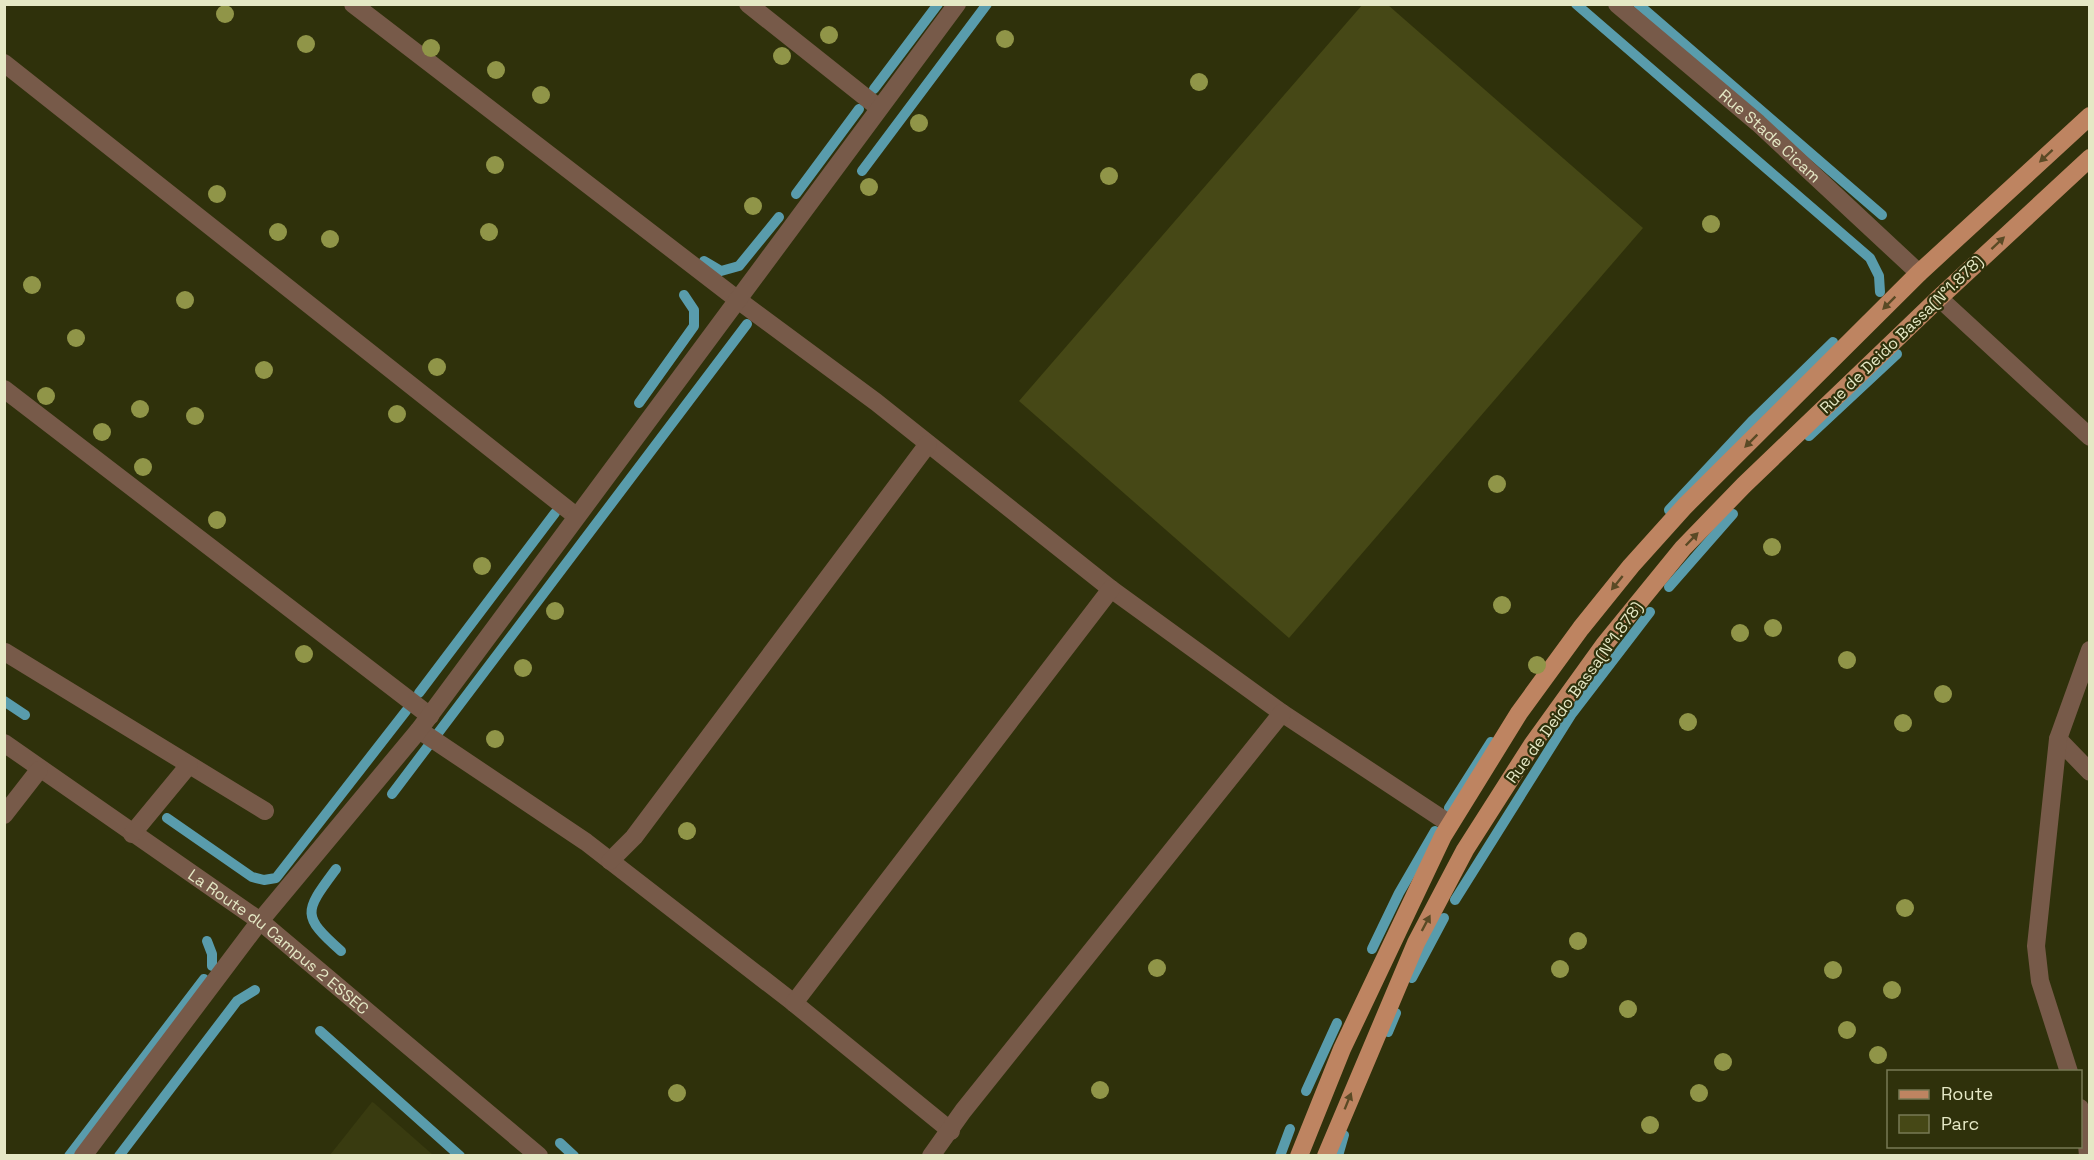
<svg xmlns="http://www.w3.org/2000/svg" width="2094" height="1160" viewBox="0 0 2094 1160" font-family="'Space Grotesk',sans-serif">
  <rect width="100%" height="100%" fill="#2f310b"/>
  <polygon fill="#393b10" points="372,1102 374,1103 433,1155 330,1155"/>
  <polygon fill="#464816" points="1363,4 1388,5 1643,228 1289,638 1019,401"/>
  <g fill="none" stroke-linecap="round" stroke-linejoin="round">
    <g stroke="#599cac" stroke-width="10">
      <polyline points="1576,4 1870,258 1879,276 1880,292"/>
      <polyline points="1638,4 1882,215"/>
      <polyline points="874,89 938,4"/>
      <polyline points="862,171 987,4"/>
      <polyline points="796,194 859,109"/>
      <polyline points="704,261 721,271 739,266 779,217"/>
      <polyline points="639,403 694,326 694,310 684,295"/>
      <polyline points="1809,436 1897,354"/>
      <polyline points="1669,510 1753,420 1833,342"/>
      <polyline points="1669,587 1733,514"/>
      <polyline points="419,693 555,513"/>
      <polyline points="4,701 25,715"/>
      <polyline points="392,794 747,324"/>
      <polyline points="1449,808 1491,742"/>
      <polyline points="167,818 252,877 264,880 276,878 406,711"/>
      <path d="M336,869c-31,42 -36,46 5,82"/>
      <polyline points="1455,900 1571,715 1650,612"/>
      <polyline points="207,941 212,954 212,966"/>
      <polyline points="1372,949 1399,893 1435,831"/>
      <polyline points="1412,978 1444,918"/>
      <polyline points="320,1031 460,1156"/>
      <polyline points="1388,1032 1396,1013"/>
      <polyline points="1306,1091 1337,1023"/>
      <polyline points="560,1143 574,1156"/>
      <polyline points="69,1156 204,979"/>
      <polyline points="119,1156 237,1001 255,990"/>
      <polyline points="1280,1156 1290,1129"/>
      <polyline points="1338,1156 1344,1135"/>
    </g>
    <g stroke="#775a49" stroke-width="18">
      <polyline points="353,4 738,300 876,402 1111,589 1282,713 1450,824"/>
      <polyline points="748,4 879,108"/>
      <path id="s1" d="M1617,4l141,119 161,150"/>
      <polyline points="4,63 576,516"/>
      <polyline points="1939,298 2090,437"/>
      <polyline points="4,389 430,716"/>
      <polyline points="5,652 265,811"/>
      <polyline points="419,730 586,842 794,1003 951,1131"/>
      <polyline points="2058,739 2090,772"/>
      <path id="s2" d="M4,743l256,178 279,235"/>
      <polyline points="4,815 39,770"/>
      <polyline points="132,834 189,765"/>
      <polyline points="610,861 634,837 928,444"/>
      <polyline points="794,1003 1111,589"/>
      <polyline points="2069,1072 2040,981 2036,946 2058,739 2090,650"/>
      <polyline points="2080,1108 2085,1122 2088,1156"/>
      <polyline points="83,1156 260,921 419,730 957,4"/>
      <polyline points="931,1156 963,1111 1282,713"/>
    </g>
    <g stroke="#be8461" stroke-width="18">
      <polyline points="1299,1156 1342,1049 1443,836 1519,713 1581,628 1631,566 1685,506 1919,273 2090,116"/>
      <polyline points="1326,1156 1416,943 1465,850 1532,745 1604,645 1683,548 1744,485 1939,298 2090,158"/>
    </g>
  </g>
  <g fill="#909548">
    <circle cx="225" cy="14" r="9"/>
    <circle cx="829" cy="35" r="9"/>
    <circle cx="1005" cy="39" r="9"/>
    <circle cx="306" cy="44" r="9"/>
    <circle cx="431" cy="48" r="9"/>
    <circle cx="782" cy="56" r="9"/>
    <circle cx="496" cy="70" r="9"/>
    <circle cx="1199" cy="82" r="9"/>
    <circle cx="541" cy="95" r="9"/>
    <circle cx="919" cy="123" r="9"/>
    <circle cx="495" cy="165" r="9"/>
    <circle cx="1109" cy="176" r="9"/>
    <circle cx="869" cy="187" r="9"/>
    <circle cx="217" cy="194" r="9"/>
    <circle cx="753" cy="206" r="9"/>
    <circle cx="1711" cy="224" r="9"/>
    <circle cx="278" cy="232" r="9"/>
    <circle cx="489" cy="232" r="9"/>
    <circle cx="330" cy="239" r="9"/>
    <circle cx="32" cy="285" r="9"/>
    <circle cx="185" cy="300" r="9"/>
    <circle cx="76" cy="338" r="9"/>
    <circle cx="437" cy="367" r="9"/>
    <circle cx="264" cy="370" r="9"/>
    <circle cx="46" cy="396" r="9"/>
    <circle cx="140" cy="409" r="9"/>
    <circle cx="397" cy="414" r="9"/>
    <circle cx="195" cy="416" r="9"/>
    <circle cx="102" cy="432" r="9"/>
    <circle cx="143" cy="467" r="9"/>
    <circle cx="1497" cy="484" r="9"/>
    <circle cx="217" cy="520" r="9"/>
    <circle cx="1772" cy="547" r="9"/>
    <circle cx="482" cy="566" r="9"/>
    <circle cx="1502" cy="605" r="9"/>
    <circle cx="555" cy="611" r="9"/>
    <circle cx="1773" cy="628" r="9"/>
    <circle cx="1740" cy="633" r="9"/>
    <circle cx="304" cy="654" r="9"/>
    <circle cx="1847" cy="660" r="9"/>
    <circle cx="1537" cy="665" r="9"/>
    <circle cx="523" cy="668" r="9"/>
    <circle cx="1943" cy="694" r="9"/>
    <circle cx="1688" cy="722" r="9"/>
    <circle cx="1903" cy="723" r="9"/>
    <circle cx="495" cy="739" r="9"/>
    <circle cx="687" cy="831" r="9"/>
    <circle cx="1905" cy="908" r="9"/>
    <circle cx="1578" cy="941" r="9"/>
    <circle cx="1157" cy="968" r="9"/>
    <circle cx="1560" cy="969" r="9"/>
    <circle cx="1833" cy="970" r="9"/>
    <circle cx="1892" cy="990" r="9"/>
    <circle cx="1628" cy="1009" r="9"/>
    <circle cx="1847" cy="1030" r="9"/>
    <circle cx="1878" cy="1055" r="9"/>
    <circle cx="1723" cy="1062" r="9"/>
    <circle cx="1100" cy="1090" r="9"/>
    <circle cx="677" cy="1093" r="9"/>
    <circle cx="1699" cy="1093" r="9"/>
    <circle cx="1650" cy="1125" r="9"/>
  </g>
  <defs><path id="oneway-solid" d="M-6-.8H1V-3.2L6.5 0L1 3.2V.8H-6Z" transform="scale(1.5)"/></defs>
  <g fill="#5a4a25">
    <use href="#oneway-solid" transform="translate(2046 156) rotate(137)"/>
    <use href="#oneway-solid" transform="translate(1998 243) rotate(-43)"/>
    <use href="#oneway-solid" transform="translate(1889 303) rotate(135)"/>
    <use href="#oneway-solid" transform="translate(1751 441) rotate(135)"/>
    <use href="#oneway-solid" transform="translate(1692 539) rotate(-46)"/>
    <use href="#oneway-solid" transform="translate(1617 583) rotate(129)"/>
    <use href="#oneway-solid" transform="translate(1426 923) rotate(-62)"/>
    <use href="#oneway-solid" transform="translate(1348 1101) rotate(-68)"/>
  </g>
  <g text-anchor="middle" stroke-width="4.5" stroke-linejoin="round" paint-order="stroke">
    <g font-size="16" fill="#e5e8c5" stroke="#2f310b">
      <text dy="6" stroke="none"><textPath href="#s1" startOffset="202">Rue Stade Cicam</textPath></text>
      <text transform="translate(1901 334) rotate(-44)" y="6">Rue de Deido Bassa(N°1.878)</text>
      <text transform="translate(1574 692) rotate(-54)" y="6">Rue de Deido Bassa(N°1.878)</text>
      <text dy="6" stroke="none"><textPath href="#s2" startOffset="339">La Route du Campus 2 ESSEC</textPath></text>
    </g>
  </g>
  <rect width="2094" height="1160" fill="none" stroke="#e5e8c5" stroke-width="12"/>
  <rect x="1887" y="1070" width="195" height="78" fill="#2f310b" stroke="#787a55" stroke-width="1.5"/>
  <rect x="1899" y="1090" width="30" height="9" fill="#be8461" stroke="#787a55" stroke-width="1.5"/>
  <text x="1941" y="1100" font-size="18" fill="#e5e8c5">Route</text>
  <rect x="1899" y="1115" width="30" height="18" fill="#464816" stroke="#787a55" stroke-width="1.5"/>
  <text x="1941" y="1130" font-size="18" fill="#e5e8c5">Parc</text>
</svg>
